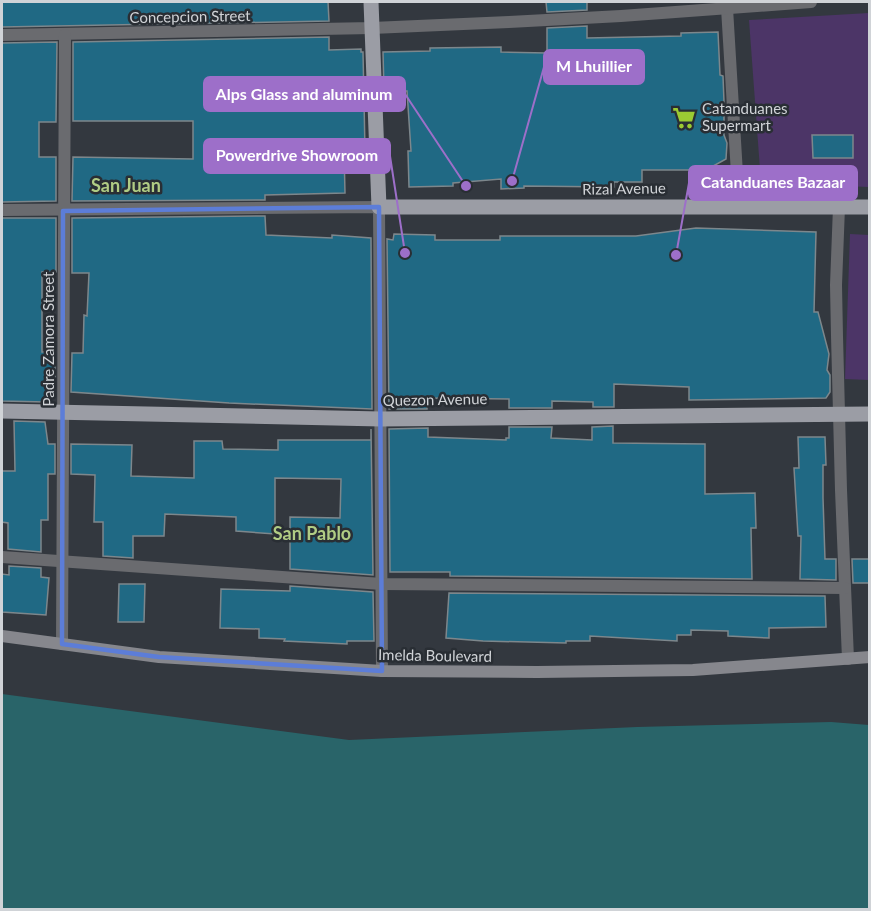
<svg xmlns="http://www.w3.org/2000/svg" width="871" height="911" viewBox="0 0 871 911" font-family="Lato,sans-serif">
  <rect width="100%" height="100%" fill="#33383f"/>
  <g fill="#4c3567">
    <polygon points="869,13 869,187 761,183 749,20"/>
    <polygon points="850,234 869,235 869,380 845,379"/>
  </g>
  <polygon fill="#296469" points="2,694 349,740 637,727 831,722 869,725 869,909 2,909"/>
  <g fill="#206984" stroke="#7d878c" stroke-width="1.5">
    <polygon points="2,2 328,2 329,21 2,27"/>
    <polygon points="546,2 587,2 587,10 547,12"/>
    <polygon points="587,26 587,38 681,36 681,33 718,32 720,75 723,76 724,102 724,135 727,143 726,159 706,170 642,170 642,182 614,182 614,187 524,186 524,188 501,189 501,179 453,183 453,186 409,187 408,151 411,151 407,91 384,91 383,52 430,51 430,48 501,47 501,52 547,53 547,28"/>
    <polygon points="329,37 329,50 361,49 361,52 363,52 365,150 344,150 345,193 265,195 265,200 72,201 73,157 193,159 193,121 73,121 73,42"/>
    <polygon points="57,42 56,122 39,122 39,157 56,157 56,201 2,202 2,43"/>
    <polygon points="812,135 853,135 853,158 813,158"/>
    <polygon points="265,216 266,235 332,238 332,235 371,238 372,409 229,403 71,392 72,353 83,353 84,315 87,316 89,273 72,273 72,218"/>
    <polygon points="2,218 56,218 56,272 42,272 42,352 55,352 55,391 46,391 46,402 2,401"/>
    <polygon points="696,228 816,232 814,312 818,312 829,354 827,370 830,375 830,392 826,398 689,400 689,387 614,384 614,407 593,407 593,402 552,401 552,408 509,408 509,399 427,398 427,409 389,409 387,239 393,240 394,234 435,235 435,240 500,240 500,236 636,236"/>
    <polygon points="14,421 45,422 48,444 55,444 55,474 48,474 48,520 41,520 41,552 8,549 8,523 2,522 2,471 15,471"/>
    <polygon points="613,426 613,443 705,444 705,494 755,493 756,528 751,528 752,579 450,576 450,572 390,572 389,429 428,428 428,437 506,440 506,438 509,438 509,427 552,427 551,438 592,440 592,427"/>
    <polygon points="371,429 373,575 290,569 290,517 340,518 341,479 275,478 275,534 236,531 236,517 165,514 164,536 133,536 133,558 103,556 103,522 94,522 95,475 71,474 71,444 132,445 131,476 194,478 194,441 222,441 223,449 278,450 278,440 371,440"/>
    <polygon points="798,437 825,437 826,465 823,465 823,498 825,559 836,559 836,580 800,579 801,536 798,536 794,468 799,468"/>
    <polygon points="852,559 870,559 870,583 853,583"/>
    <polygon points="9,566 41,568 41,577 49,578 46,615 2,612 2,574 9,575"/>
    <polygon points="119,584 145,584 144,622 118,622"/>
    <polygon points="290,586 373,592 374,641 347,641 347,644 284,641 285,639 259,638 259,629 220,628 221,589 290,591"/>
    <polygon points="449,593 825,596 826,627 769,628 769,638 728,636 728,631 691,630 691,635 677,635 677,641 590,636 590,641 566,641 566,643 483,641 446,638"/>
  </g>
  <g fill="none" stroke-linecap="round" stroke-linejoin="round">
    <g stroke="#6a6b6f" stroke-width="12">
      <polyline points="727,8 739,207"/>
      <polyline points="2,35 372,28 509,22 621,16 811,2"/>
      <polyline points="839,207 836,285 837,336 841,490 848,659"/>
      <polyline points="2,210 379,207 382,671"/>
      <polyline points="2,557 382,584 845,588"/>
      <polyline points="62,644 65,35"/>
    </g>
    <polyline stroke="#86878d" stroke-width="12" points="2,636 159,657 382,671 537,672 693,670 870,657"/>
    <g stroke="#9b9da5" stroke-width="15">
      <polyline points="371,2 379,207 870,207"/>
      <polyline points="2,411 381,419 870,414"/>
    </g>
  </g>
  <path fill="none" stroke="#5c7dd8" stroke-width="4.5" stroke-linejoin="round" d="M379,207l3,464 -223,-14 -97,-13 1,-433z"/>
  <defs>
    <g id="supermarket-bare" transform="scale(1.8)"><path d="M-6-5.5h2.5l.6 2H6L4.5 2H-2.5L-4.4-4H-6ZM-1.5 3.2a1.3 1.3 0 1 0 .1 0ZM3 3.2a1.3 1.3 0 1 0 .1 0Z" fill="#9bcb33" stroke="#292e34" stroke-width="2.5" paint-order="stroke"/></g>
  </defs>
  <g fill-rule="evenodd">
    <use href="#supermarket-bare" x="684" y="118"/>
  </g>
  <g text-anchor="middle" stroke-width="5" stroke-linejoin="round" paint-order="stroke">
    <g font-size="15" fill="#d0d3d7" stroke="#292e34">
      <text transform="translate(190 17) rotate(-1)" y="5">Concepcion Street</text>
      <text transform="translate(624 189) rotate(-1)" y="5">Rizal Avenue</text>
      <text transform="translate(49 339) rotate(-90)" y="5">Padre Zamora Street</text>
      <text transform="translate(435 400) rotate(-1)" y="5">Quezon Avenue</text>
      <text transform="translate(435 656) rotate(1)" y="5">Imelda Boulevard</text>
    </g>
    <g font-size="15" fill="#d0d3d7" stroke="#292e34" text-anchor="start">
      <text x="702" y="114">Catanduanes<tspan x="702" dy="17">Supermart</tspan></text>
    </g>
    <g font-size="18" font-weight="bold" fill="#b0cc84" stroke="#292e34">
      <text x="126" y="192">San Juan</text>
      <text x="312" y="540">San Pablo</text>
    </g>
  </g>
  <path fill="none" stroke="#9d6fc9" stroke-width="2" d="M512 181L544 67M466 186L405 94M405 253L390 156M676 255L689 183"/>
  <g fill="#9d6fc9" stroke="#292e34" stroke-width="2">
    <circle cx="512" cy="181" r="6"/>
    <circle cx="466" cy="186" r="6"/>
    <circle cx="405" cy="253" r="6"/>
    <circle cx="676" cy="255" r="6"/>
  </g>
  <g fill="#9d6fc9" stroke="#9d6fc9" stroke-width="2">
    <rect x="544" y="50" width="100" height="34" rx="6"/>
    <rect x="204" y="77" width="201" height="34" rx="6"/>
    <rect x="204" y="139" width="186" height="34" rx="6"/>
    <rect x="689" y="166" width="168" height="34" rx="6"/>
  </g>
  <g font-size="16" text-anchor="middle" font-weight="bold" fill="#fff">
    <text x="594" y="72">M Lhuillier</text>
    <text x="304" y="100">Alps Glass and aluminum</text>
    <text x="297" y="161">Powerdrive Showroom</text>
    <text x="773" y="188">Catanduanes Bazaar</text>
  </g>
  <rect width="871" height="911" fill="none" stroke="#d0d3d7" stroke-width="6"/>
</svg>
